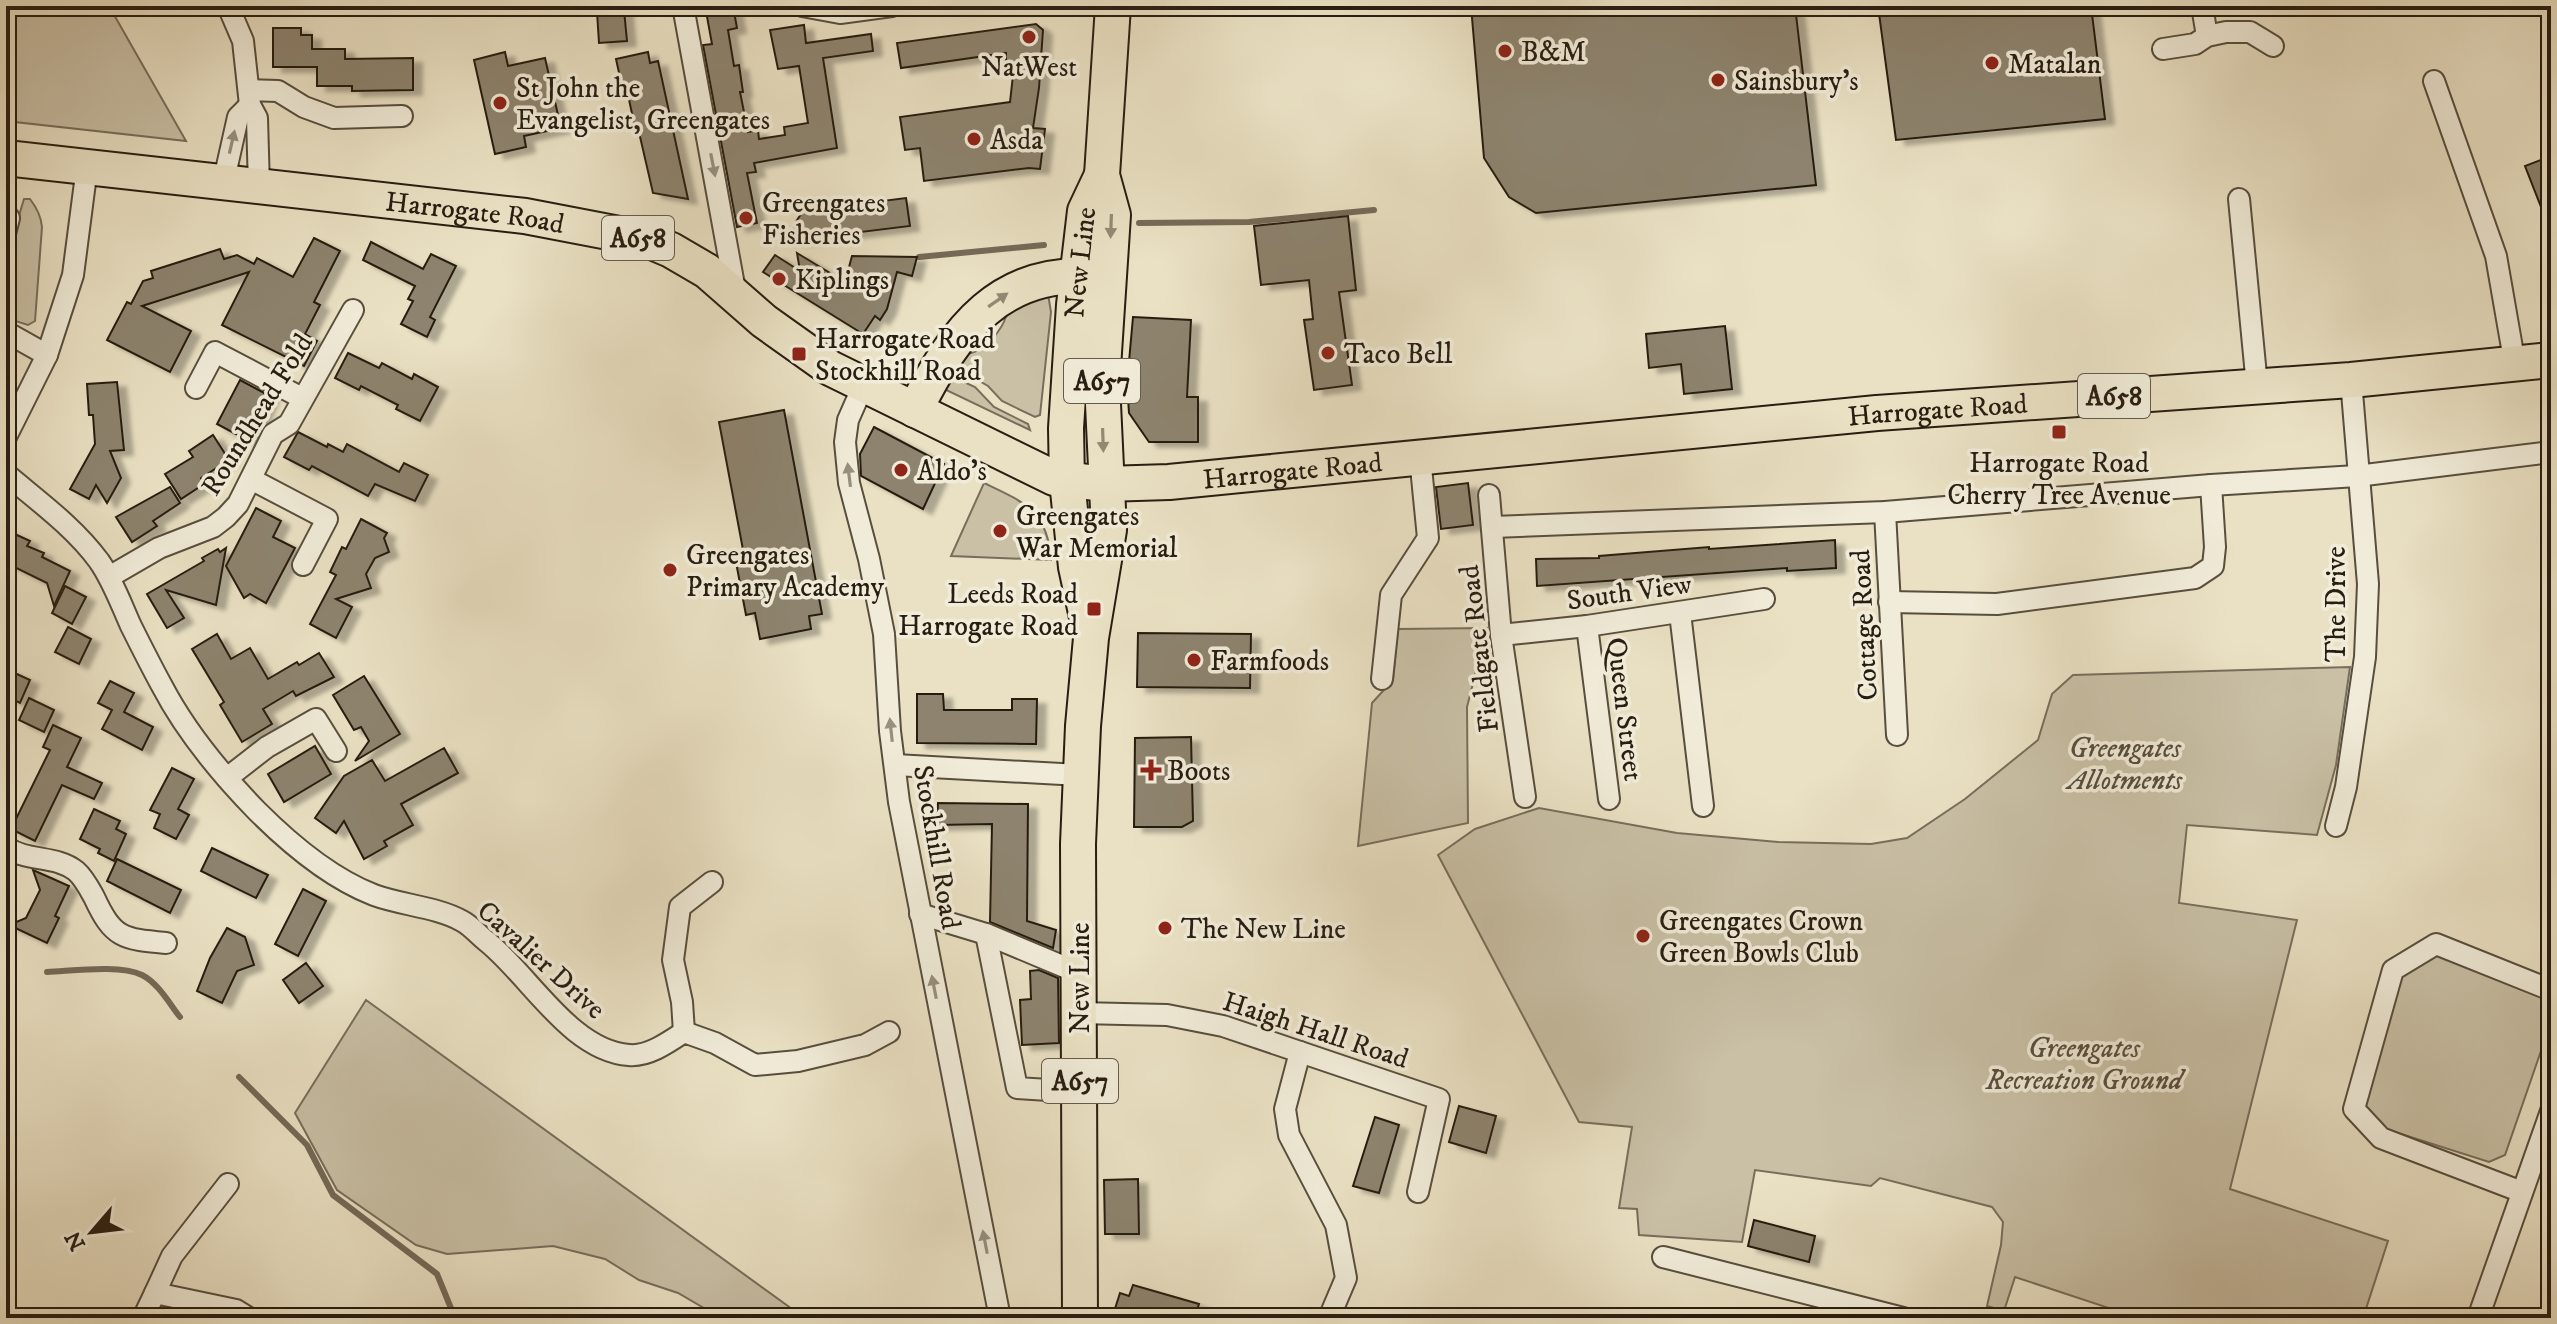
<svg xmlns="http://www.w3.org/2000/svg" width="2557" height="1324" viewBox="0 0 2557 1324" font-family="'IM FELL DW Pica',serif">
  <defs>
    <filter id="shadow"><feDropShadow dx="9" dy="5" stdDeviation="2" flood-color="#0004"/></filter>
  </defs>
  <rect width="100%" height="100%" fill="#eae1c4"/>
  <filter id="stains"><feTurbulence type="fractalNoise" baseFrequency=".0025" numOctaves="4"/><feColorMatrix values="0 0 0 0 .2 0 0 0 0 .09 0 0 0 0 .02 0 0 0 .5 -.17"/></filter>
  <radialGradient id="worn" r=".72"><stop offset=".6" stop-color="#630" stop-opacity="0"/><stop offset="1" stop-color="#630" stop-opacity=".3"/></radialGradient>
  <g fill="#c9c0a6" stroke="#786e5c" stroke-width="2">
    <polygon points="6,6 109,6 186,141 6,121"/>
    <path d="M24,199h6c7,9 11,17 12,28l-7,94 -7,4 -16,-5 -6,-8v-53z"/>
    <path d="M1048,294l3,18 -11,103 -5,2 -33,-16 -14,-15 -37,-21c7,-12 19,-9 29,-16 12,-7 26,-25 27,-38z"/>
    <polygon points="953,377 975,387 994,407 1028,424 1030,430 942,388 945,379 950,382"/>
    <path d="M984,483c40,19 64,28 67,77l-100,-4z"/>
    <polygon points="1487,628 1467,707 1468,823 1358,846 1372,703 1393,680 1398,629"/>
    <polygon points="2350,667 2336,765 2317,835 2187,825 2179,903 2297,920 2230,1189 2388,1241 2363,1318 2128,1318 2124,1313 2015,1277 2004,1311 1987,1306 2001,1245 2003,1222 1992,1207 1880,1178 1871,1186 1755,1170 1742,1242 1639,1235 1637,1209 1619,1208 1632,1127 1579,1122 1438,855 1475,829 1539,808 1677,833 1778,842 1871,844 1907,838 1965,799 2038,740 2052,694 2073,675"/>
    <polygon points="2435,952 2551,998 2551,1022 2505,1155 2489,1162 2379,1127 2360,1106 2404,963"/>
    <polygon points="366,1000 792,1309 786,1318 721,1318 678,1293 639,1280 605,1259 553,1246 447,1254 416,1245 337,1190 295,1113"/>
  </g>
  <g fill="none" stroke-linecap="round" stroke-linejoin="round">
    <g stroke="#756a58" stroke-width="6">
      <polyline points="1139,223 1249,222 1374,210"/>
      <polyline points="919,257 1044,245"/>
      <polyline points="6,965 11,968"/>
      <path d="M47,972c25,-1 73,-8 95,3 16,8 27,28 38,42"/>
      <polyline points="239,1077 307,1145 333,1195 437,1274 455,1318"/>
    </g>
  </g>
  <g fill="#8d836e" stroke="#281d11" stroke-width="2" filter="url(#shadow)">
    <polygon points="733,6 737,28 728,30 734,66 739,65 743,92 740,92 748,132 758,130 759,139 785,135 784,127 808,123 799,66 778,69 770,30 804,25 806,43 871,34 873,51 823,58 837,148 754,163 756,172 747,173 757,223 737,227 703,45 712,44 706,11"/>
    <polygon points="1471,6 1795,6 1816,185 1536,213 1509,197 1484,158"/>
    <polygon points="1878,6 2091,6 2105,119 1896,140"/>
    <polygon points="624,10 627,41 599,43 597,12"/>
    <polygon points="1036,24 1043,30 1039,88 1033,128 1045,129 1040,169 1029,168 924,181 920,148 905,150 900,117 1010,102 1014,66 1006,67 1006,53 901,68 897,43"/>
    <polygon points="273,28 301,28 301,35 312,35 312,49 345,49 345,59 413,58 413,90 352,91 352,86 317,86 317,67 273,67"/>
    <polygon points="505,52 508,66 545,58 561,128 524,136 526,147 495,154 474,60"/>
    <polygon points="648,52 650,63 658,61 688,199 653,193 638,128 635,128 627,90 623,91 616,59"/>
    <polygon points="2551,156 2551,230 2550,230 2525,166"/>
    <polygon points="906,198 910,226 796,240 794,225 806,206 818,204 819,209"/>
    <polygon points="1348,216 1356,290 1339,292 1352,385 1314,390 1304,320 1313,319 1309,280 1261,285 1254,226"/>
    <polygon points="314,238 340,251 314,302 320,305 305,334 317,341 304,366 222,325 249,272 142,306 191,331 170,372 107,340 127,302 131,304 143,281 153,278 151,271 220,249 224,259 237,255 254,264 257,258 293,277"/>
    <polygon points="371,242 423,269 431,254 456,266 430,317 435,320 427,337 401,324 413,301 408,299 415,286 363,260"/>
    <polygon points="797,253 845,282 852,256 917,257 912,276 897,272 887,309 880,320 875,316 863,334 763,272 775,255 800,271"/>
    <polygon points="1133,317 1191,320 1187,397 1198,397 1198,442 1149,442 1129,413 1127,384"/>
    <polygon points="1725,326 1732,389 1684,394 1681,364 1649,368 1646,334"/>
    <polygon points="348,353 379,368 382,363 412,379 414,374 438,387 420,421 396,409 398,405 361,386 359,390 335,378"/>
    <polygon points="240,380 270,396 255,431 252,430 247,440 217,424"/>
    <polygon points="117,382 124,450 110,451 121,478 107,503 96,485 89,499 70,489 95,444 93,415 89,415 87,384"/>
    <polygon points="784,410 822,614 809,616 811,629 760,639 755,613 746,615 735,557 744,555 719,422"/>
    <polygon points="874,427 944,464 923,509 861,476 860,454"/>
    <polygon points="298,432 327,447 328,444 343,452 347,444 399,472 404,463 428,475 415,501 375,484 368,496 312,466 309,470 284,457"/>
    <polygon points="213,435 229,460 201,478 204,484 181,499 165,474 193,457 189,451"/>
    <polygon points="1468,483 1473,525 1441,529 1436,487"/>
    <polygon points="170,487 180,503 153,521 157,526 132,542 116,517"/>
    <polygon points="256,508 281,521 273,537 295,548 266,603 250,594 244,598 226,566"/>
    <polygon points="361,519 387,533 384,538 389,552 375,558 366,574 371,588 336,599 352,607 336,638 310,624 336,575 330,572 342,547 346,549"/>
    <polygon points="6,530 30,541 27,546 44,553 42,557 70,571 54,606 47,583 6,563"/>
    <polygon points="1835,540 1836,568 1787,571 1787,568 1537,586 1536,559 1599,558 1599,556 1709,547 1709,549"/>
    <polygon points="226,548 216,605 166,590 184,618 167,628 147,594 204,561 202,558 218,549 220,552"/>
    <polygon points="65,586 86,597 72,624 52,613"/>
    <polygon points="68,627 91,639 79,664 55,652"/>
    <polygon points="1138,633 1251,634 1250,688 1137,687"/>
    <polygon points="217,634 231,659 250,648 268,679 297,662 299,665 319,653 334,677 296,696 293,691 263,709 272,724 242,742 220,705 224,702 192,649"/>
    <polygon points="6,669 30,680 20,703 6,696"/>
    <polygon points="364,676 400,734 355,761 369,741 361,727 354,730 333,695"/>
    <polygon points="110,681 134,693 124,712 153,727 142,750 102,729 112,710 98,703"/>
    <polygon points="917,694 943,694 944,710 1012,710 1012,699 1037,699 1036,744 917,743"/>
    <polygon points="29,698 54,710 44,732 19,720"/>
    <polygon points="53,725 81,738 67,767 102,783 94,799 62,785 35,841 11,829 50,750 43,747"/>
    <polygon points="1191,737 1193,821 1182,827 1134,827 1135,738"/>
    <polygon points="315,746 331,774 284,802 268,774"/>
    <polygon points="444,748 458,773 401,804 413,825 384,841 387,846 364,859 344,821 336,833 315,818 344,776 372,760 385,781"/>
    <polygon points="172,768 194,779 178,809 189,815 176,839 154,828 160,814 150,810"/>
    <polygon points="938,803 1028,804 1027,921 1056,930 1053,948 990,922 992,824 937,825"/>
    <polygon points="94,809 120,821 116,829 126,834 114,861 98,853 100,849 80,839"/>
    <polygon points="212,848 268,875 256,898 201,871"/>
    <polygon points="117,859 181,890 170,913 107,881"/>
    <polygon points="33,870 69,886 55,916 59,918 47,943 9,925 26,918 40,890"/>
    <polygon points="303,889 326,901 298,956 275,944"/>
    <polygon points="227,928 245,937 254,965 237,971 222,1003 197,991 210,958"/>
    <polygon points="306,963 323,986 299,1003 283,980"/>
    <polygon points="1039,970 1058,978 1059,1043 1022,1045 1020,1000 1031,999 1030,971"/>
    <polygon points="1459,1106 1496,1116 1486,1153 1449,1142"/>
    <polygon points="1375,1117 1399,1125 1379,1193 1353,1186"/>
    <polygon points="1138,1179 1139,1234 1105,1234 1104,1180"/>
    <polygon points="1754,1220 1815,1236 1809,1262 1748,1246"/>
    <polygon points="1133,1285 1199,1304 1194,1318 1112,1318 1120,1293 1129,1296"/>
  </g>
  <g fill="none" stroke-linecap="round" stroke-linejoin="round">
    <g stroke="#584e3e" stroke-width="24">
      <g id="minor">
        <polyline points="228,6 243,41 250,105 257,118 259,187"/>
        <polyline points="683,6 736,296"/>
        <polyline points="802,6 840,13 892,6"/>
        <polyline points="2202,6 2207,36"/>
        <polyline points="2163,49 2195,44 2207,36 2226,32 2250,32 2273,46"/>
        <polyline points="2434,81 2496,256 2515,365"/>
        <polyline points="250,90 278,91 304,107 334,118 402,116"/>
        <polyline points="223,184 238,117 250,105"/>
        <polyline points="2239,199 2257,386"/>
        <polyline points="6,230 9,218"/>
        <polyline points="6,332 47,355"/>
        <polyline points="863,386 848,420 845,442 849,483 869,559 884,634 890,731 899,802 1000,1318"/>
        <polyline points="196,388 215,352 302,398"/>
        <polyline points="6,437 47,355 73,275 87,167"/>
        <path d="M6,474c32,27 68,53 93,87 14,20 22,43 32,65 10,20 20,40 31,60 24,46 58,87 95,125 33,33 73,67 117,84 27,10 63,12 88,26 8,4 16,13 23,19 43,33 85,111 144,115 19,2 40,-13 55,-23l31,11 40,22 43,-4 67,-16 24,-13"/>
        <polyline points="251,479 327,519 303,565"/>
        <polyline points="1489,495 1501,635 1525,797"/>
        <polyline points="1885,512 1897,735"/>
        <polyline points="1493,527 1885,512 2211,485 2357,476 2551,452"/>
        <polyline points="109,577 159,548 213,527 226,517 238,504 273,434 289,424 353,310"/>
        <polyline points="1889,602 1997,604 2195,578 2213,566 2215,547 2211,485"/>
        <polyline points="1680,613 1703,806"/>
        <polyline points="1587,626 1609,799"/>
        <polyline points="1501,635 1587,626 1764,599"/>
        <polyline points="1382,679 1391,595 1428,538 1420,457"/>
        <polyline points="895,765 1080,775"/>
        <polyline points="227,778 267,747 316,719 336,751"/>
        <polyline points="2336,826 2346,787 2365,657 2368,584 2351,380"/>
        <path d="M6,847c21,15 50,8 70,24 8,7 13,17 18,26 19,41 28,42 72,46"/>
        <polyline points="920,914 986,934 1079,973"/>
        <polyline points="986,934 1017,1088 1080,1092"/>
        <polyline points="1079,1013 1167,1015 1223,1026 1439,1099 1418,1192"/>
        <polyline points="684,1032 682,1002 673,960 680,907 712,882"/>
        <polyline points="1300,1052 1285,1109 1289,1135 1336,1225 1346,1278 1329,1318"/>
        <polyline points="228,1184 172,1256 155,1293 236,1310 249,1318"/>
        <polyline points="2522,1192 2381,1138 2354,1109 2393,970 2436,944 2551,990"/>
        <polyline points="1663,1257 1903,1318"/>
        <polyline points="143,1318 155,1293"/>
        <polyline points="2478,1318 2551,1111"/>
      </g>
    </g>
    <g stroke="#281d11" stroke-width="38">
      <g id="primary">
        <path d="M915,410c40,-80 86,-143 184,-133"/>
        <path id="s1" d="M1088,622l-12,-55 -9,-86 -1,-53 8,-123 11,-94 17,-36"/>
        <polyline points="1080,1318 1078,844 1083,726 1091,638 1109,530 1102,383 1113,215 1102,175 1113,6"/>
      </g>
    </g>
    <g stroke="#281d11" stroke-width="38">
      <g id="trunk">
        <path id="s2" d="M6,158l519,58 120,23 26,11 36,21 57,50 66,47 224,110 51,6 64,-2 708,-69 474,-33 200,-20"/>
      </g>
    </g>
    <use href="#minor" stroke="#f1ecd9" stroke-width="20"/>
    <use href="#primary" stroke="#eae1c4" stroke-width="34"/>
    <use href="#trunk" stroke="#eae1c4" stroke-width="34"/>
  </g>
  <defs><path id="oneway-solid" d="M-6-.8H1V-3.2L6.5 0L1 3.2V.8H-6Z" transform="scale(2)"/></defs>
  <g fill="#978f7f">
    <use href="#oneway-solid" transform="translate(232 142) rotate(-77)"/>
    <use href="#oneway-solid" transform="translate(713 165) rotate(79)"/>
    <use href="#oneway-solid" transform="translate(849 475) rotate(-97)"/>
    <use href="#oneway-solid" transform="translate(891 730) rotate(-96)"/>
    <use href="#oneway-solid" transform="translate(934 987) rotate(-101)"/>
    <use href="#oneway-solid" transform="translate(985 1242) rotate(-101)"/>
  </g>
  <g fill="#938973">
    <use href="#oneway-solid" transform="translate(1111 226) rotate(92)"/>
    <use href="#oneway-solid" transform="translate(998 300) rotate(-35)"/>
    <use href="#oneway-solid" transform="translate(1103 440) rotate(88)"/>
  </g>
  <g fill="#8f2418" stroke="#f1ecd9" stroke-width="3">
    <circle cx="1029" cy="37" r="8"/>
    <circle cx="1505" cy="51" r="8"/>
    <circle cx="1992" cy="63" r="8"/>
    <circle cx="1718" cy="80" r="8"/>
    <circle cx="500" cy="103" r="8"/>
    <circle cx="974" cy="139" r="8"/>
    <circle cx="746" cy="218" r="8"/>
    <circle cx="779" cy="279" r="8"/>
    <circle cx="1328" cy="353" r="8"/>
    <rect x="791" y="346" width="16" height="16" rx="4"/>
    <rect x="2051" y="424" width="16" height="16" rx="4"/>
    <circle cx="901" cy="470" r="8"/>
    <circle cx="1000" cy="531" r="8"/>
    <circle cx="670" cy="570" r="8"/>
    <rect x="1086" y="601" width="16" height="16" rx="4"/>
    <circle cx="1194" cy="660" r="8"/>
    <path d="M1147 758h8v8h8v8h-8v8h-8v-8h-8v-8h8z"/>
    <circle cx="1165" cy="928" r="8"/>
    <circle cx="1643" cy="936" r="8"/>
  </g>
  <g text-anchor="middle" stroke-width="7" stroke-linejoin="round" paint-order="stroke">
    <g fill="#f1ecd9" stroke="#645b4d" stroke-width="2">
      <rect x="602" y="216" width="72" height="44" rx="6"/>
      <rect x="1064" y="359" width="76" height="44" rx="6"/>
      <rect x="2078" y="374" width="72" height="44" rx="6"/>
      <rect x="1042" y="1059" width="76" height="44" rx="6"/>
    </g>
    <g font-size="26" font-weight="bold" fill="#281d11">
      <text x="638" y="247">A658</text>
      <text x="1102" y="390">A657</text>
      <text x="2114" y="405">A658</text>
      <text x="1080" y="1090">A657</text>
    </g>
    <g font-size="28" fill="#281d11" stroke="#f1ecd9" text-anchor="start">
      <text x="1521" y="61">B&amp;M</text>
      <text x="2008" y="73">Matalan</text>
      <text x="1029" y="76" text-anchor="middle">NatWest</text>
      <text x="1734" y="90">Sainsbury's</text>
      <text x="516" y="97">St John the<tspan x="516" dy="32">Evangelist, Greengates</tspan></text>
      <text x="990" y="149">Asda</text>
      <text x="762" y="212">Greengates<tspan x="762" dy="32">Fisheries</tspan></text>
      <text x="795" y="289">Kiplings</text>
      <text x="815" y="348">Harrogate Road<tspan x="815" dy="32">Stockhill Road</tspan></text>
      <text x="1344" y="363">Taco Bell</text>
      <text x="2059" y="472" text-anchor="middle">Harrogate Road<tspan x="2059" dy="32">Cherry Tree Avenue</tspan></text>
      <text x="917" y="480">Aldo's</text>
      <text x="1016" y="525">Greengates<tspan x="1016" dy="32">War Memorial</tspan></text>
      <text x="686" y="564">Greengates<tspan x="686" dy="32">Primary Academy</tspan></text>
      <text x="1078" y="603" text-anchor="end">Leeds Road<tspan x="1078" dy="32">Harrogate Road</tspan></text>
      <text x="1210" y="670">Farmfoods</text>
      <text x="1167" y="780">Boots</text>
      <text x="1659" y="930">Greengates Crown<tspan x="1659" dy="32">Green Bowls Club</tspan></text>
      <text x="1181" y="938">The New Line</text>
    </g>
    <g font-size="28" fill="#281d11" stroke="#f1ecd9">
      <text dy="10" stroke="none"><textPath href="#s2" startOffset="472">Harrogate Road</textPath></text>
      <text dy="10" stroke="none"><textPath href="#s1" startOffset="362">New Line</textPath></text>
      <text dy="10" stroke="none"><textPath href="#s2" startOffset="2008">Harrogate Road</textPath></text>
      <text transform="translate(256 414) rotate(-58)" y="10">Roundhead Fold</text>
      <text dy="10" stroke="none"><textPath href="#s2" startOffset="1360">Harrogate Road</textPath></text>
      <text transform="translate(1629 591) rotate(-8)" y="10">South View</text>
      <text transform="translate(2335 604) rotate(-90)" y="10">The Drive</text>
      <text transform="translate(1863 625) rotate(-93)" y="10">Cottage Road</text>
      <text transform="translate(1478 649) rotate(-97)" y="10">Fieldgate Road</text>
      <text transform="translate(1626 709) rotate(83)" y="10">Queen Street</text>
      <text transform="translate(938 847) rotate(80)" y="10">Stockhill Road</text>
      <text transform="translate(542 959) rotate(42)" y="10">Cavalier Drive</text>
      <text transform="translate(1079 978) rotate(-90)" y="10">New Line</text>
      <text transform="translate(1316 1029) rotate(18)" y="10">Haigh Hall Road</text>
    </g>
    <g font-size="28" font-style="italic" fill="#584e3e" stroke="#f1ecd9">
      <text x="2125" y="757">Greengates<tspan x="2125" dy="32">Allotments</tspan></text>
      <text x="2084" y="1057">Greengates<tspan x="2084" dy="32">Recreation Ground</tspan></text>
    </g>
  </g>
  <rect width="2557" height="1324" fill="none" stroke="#eae1c4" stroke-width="32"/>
  <rect x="8" y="8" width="2541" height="1308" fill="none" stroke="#281d11" stroke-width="4"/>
  <rect x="16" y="16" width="2525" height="1292" fill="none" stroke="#281d11" stroke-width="2"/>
  <g transform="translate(92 1232) rotate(242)" stroke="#f1ecd9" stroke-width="6" paint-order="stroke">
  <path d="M0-6L14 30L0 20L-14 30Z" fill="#281d11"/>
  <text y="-12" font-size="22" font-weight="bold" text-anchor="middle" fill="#281d11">N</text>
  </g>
  <rect width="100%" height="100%" filter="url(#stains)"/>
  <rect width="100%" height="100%" fill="url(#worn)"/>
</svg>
